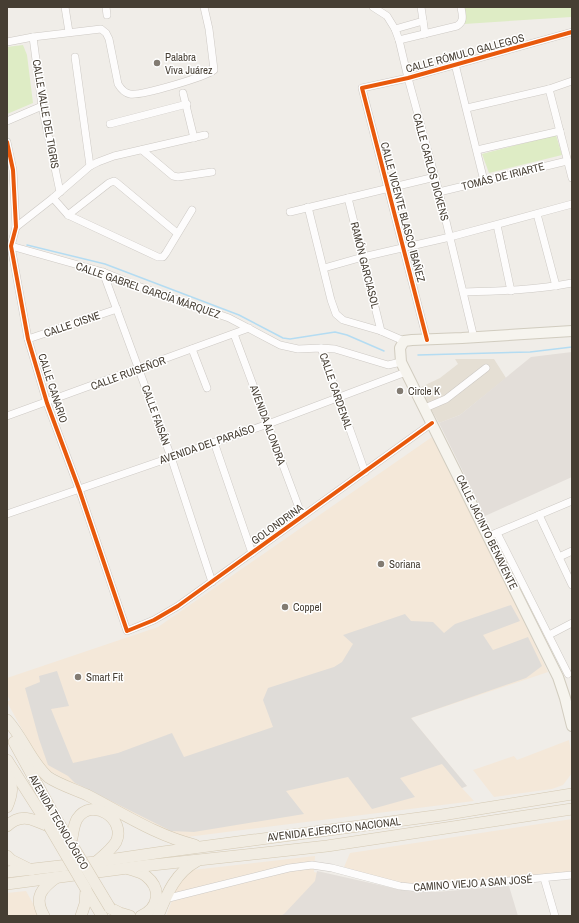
<svg xmlns="http://www.w3.org/2000/svg" width="579" height="923" viewBox="0 0 579 923" font-family="'Archivo Narrow',sans-serif">
  <rect width="100%" height="100%" fill="#f0ede8"/>
  <polygon fill="#e5dfd4" points="455,359 494,359 506,378 460,415 439,423 419,388 440,378 458,364"/>
  <g fill="#f4e8d9">
    <polygon points="432,437 466,500 548,672 411,718 467,786 462,788 474,801 187,837 175,834 74,784 50,771 39,760 7,702 10,700 7,695 7,678 158,627"/>
    <polygon points="569,740 572,757 572,773 563,785 552,789 494,797 473,770 514,756 517,760"/>
    <polygon points="572,819 572,873 483,882 400,884 344,867 350,853"/>
    <polygon points="315,856 314,872 402,897 516,916 166,916 178,885 193,870"/>
    <polygon points="26,891 40,916 7,916 7,893"/>
  </g>
  <g fill="#e3ded9">
    <polygon points="572,352 572,477 485,516 439,423 460,415 531,357"/>
    <polygon points="317,871 406,891 436,892 509,886 518,916 280,916 284,914 315,881"/>
  </g>
  <g fill="#deecc5">
    <polygon points="463,7 572,7 571,17 464,24"/>
    <polygon points="23,45 27,55 33,103 7,114 7,47"/>
    <polygon points="556,135 562,155 489,173 482,154"/>
  </g>
  <polygon fill="#dfdcd8" points="511,605 520,621 483,635 493,650 528,637 542,666 526,678 411,718 467,786 462,788 442,764 400,778 415,797 372,809 348,777 286,791 304,814 194,832 171,831 75,783 68,776 48,765 39,739 25,688 40,682 39,676 57,671 69,706 51,709 73,763 118,753 172,733 184,757 273,727 263,700 268,688 334,667 342,662 353,644 343,635 405,614 411,621 433,622 444,633 455,624"/>
  <g fill="none" stroke-linecap="round" stroke-linejoin="round">
    <g stroke="#b4dcf2" stroke-width="1.5">
      <polyline points="27,245 105,264 239,315 283,338 290,339 335,332 347,335 384,351"/>
      <polyline points="418,355 530,352 572,347"/>
    </g>
    <g stroke="#cdc9c4" stroke-width="8">
      <g id="street">
        <polyline points="65,7 69,32"/>
        <polyline points="106,7 107,15"/>
        <polyline points="373,7 387,16 395,29 399,40 408,78 439,192 474,338"/>
        <polyline points="421,7 425,34"/>
        <polyline points="395,29 423,21"/>
        <polyline points="33,37 42,106 60,192"/>
        <path d="M399,40l58,-14c8,-5 5,-11 4,-19"/>
        <path d="M7,42l26,-5 68,-8 5,4 3,6 9,45c3,5 6,9 12,10 11,2 75,-17 84,-24l-5,-41 -5,-22"/>
        <polyline points="75,57 90,166"/>
        <polyline points="455,64 484,181"/>
        <polyline points="549,89 572,178"/>
        <polyline points="183,93 194,138"/>
        <polyline points="467,108 549,89 572,81"/>
        <polyline points="7,121 42,106"/>
        <polyline points="110,124 187,104"/>
        <polyline points="7,142 13,170 16,227 11,246 28,339 47,403 79,489 127,631 154,620 178,606 432,423"/>
        <polyline points="142,150 173,176 178,177 212,172"/>
        <polyline points="477,150 560,131"/>
        <polyline points="439,192 567,161"/>
        <polyline points="53,198 68,215 158,257 163,257 166,253 192,210"/>
        <polyline points="348,198 381,331"/>
        <polyline points="308,207 331,300 336,314 343,320 381,331 404,341"/>
        <polyline points="290,212 435,177"/>
        <polyline points="537,214 556,286"/>
        <polyline points="68,215 109,183 114,181 117,183 177,233"/>
        <polyline points="497,225 511,291"/>
        <polyline points="16,227 53,198 90,166 98,162 114,156 205,135"/>
        <polyline points="11,246 103,272 135,285 229,318 280,345 298,349 321,348 335,349 388,365 401,362"/>
        <polyline points="324,268 363,257 450,237 572,204"/>
        <polyline points="103,272 171,457 212,582"/>
        <path d="M464,292c36,-1 72,-2 108,-9"/>
        <polyline points="234,334 302,516"/>
        <polyline points="28,339 117,309"/>
        <polyline points="427,340 362,88 408,78 572,32"/>
        <polyline points="321,348 365,472"/>
        <polyline points="192,349 207,388"/>
        <polyline points="425,408 446,399 486,368"/>
        <polyline points="7,416 249,328"/>
        <polyline points="214,442 252,553"/>
        <polyline points="7,514 268,424 406,372"/>
        <polyline points="539,515 572,585"/>
        <polyline points="497,533 568,674"/>
        <polyline points="489,536 572,501"/>
        <polyline points="559,557 572,551"/>
        <polyline points="549,635 572,623"/>
        <polyline points="544,878 555,916"/>
        <polyline points="165,899 289,868 312,865 332,868 400,886 419,888 466,885 572,875"/>
      </g>
    </g>
    <g stroke="#d1ccbf" stroke-width="12">
      <polyline id="secondary" points="572,331 462,338 412,340 404,341 400,348 401,362 558,677 565,698 572,726"/>
    </g>
    <g stroke="#d4c9b3" stroke-width="12">
      <g id="primary">
        <path d="M7,720c16,17 23,41 41,57 10,7 28,13 39,18 35,18 70,41 108,50"/>
        <polyline points="14,742 55,817 71,843"/>
        <polyline points="7,760 49,826"/>
        <path d="M7,774c7,12 5,21 0,33"/>
        <path d="M7,826c14,-13 26,-7 41,0"/>
        <path d="M71,843c2,-8 2,-17 6,-24 15,-23 50,0 39,23 -5,8 -13,14 -20,20"/>
        <polyline points="7,856 11,860 31,870"/>
        <path d="M129,869c6,2 12,3 17,7 16,13 13,32 -5,40"/>
        <polyline points="7,872 95,862 163,852 442,815 572,794"/>
        <polyline points="7,884 143,866 327,846 572,809"/>
        <polyline points="86,889 102,916"/>
        <polyline points="110,908 120,913 130,916"/>
        <path d="M44,916c-11,-19 -2,-28 13,-39"/>
        <polyline points="81,916 85,904 86,889"/>
        <path d="M158,916c9,-22 17,-43 39,-55"/>
      </g>
    </g>
    <use href="#street" stroke="#fdfcfc" stroke-width="7"/>
    <use href="#secondary" stroke="#f6f4ee" stroke-width="10"/>
    <use href="#primary" stroke="#f1ece2" stroke-width="11"/>
    <g stroke="#d4c9b3" stroke-width="12" stroke-linecap="butt">
      <g id="primary-bridge">
        <polyline points="49,826 86,889"/>
        <polyline points="71,843 110,908"/>
      </g>
    </g>
    <use href="#primary-bridge" stroke="#f1ece2" stroke-width="11"/>
    <g stroke="#fff" stroke-width="6">
      <g id="cycleway">
        <polyline points="7,142 13,170 16,227 11,246 28,339 47,403 79,489 127,631 154,620 178,606 432,423"/>
        <polyline points="427,340 362,88 408,78 572,32"/>
      </g>
    </g>
    <use href="#cycleway" stroke="#e8590c" stroke-width="4"/>
  </g>
  <g fill="#827b72" stroke="#fff" stroke-width="1.5">
    <circle cx="157" cy="63" r="4"/>
    <circle cx="400" cy="391" r="4"/>
    <circle cx="381" cy="564" r="4"/>
    <circle cx="285" cy="607" r="4"/>
    <circle cx="78" cy="677" r="4"/>
  </g>
  <g text-anchor="middle" stroke-width="3" stroke-linejoin="round" paint-order="stroke">
    <g font-size="11" fill="#463e33" stroke="#fff">
      <text transform="translate(465 53) rotate(-15)" y="4">CALLE RÓMULO GALLEGOS</text>
      <text transform="translate(46 114) rotate(80)" y="4">CALLE VALLE DEL TIGRIS</text>
      <text transform="translate(431 167) rotate(75)" y="4">CALLE CARLOS DICKENS</text>
      <text transform="translate(503 176) rotate(-14)" y="4">TOMÁS DE IRIARTE</text>
      <text transform="translate(403 212) rotate(75)" y="4">CALLE VICENTE BLASCO IBAÑEZ</text>
      <text transform="translate(365 265) rotate(76)" y="4">RAMÓN GARCIASOL</text>
      <text transform="translate(148 290) rotate(19)" y="4">CALLE GABREL GARCÍA MÁRQUEZ</text>
      <text transform="translate(72 324) rotate(-19)" y="4">CALLE CISNE</text>
      <text transform="translate(128 373) rotate(-20)" y="4">CALLE RUISEÑOR</text>
      <text transform="translate(53 388) rotate(72)" y="4">CALLE CANARIO</text>
      <text transform="translate(336 391) rotate(71)" y="4">CALLE CARDENAL</text>
      <text transform="translate(156 415) rotate(70)" y="4">CALLE FAISÁN</text>
      <text transform="translate(268 425) rotate(70)" y="4">AVENIDA ALONDRA</text>
      <text transform="translate(207 444) rotate(-19)" y="4">AVENIDA DEL PARAÍSO</text>
      <text transform="translate(277 524) rotate(-36)" y="4">GOLONDRINA</text>
      <text transform="translate(487 532) rotate(64)" y="4">CALLE JACINTO BENAVENTE</text>
      <text transform="translate(59 822) rotate(60)" y="4">AVENIDA TECNOLÓGICO</text>
      <text transform="translate(334 829) rotate(-7)" y="4">AVENIDA EJERCITO NACIONAL</text>
      <text transform="translate(473 883) rotate(-4)" y="4">CAMINO VIEJO A SAN JOSÉ</text>
    </g>
    <g font-size="11" fill="#463e33" stroke="#fff" text-anchor="start">
      <text x="165" y="61">Palabra<tspan x="165" dy="13">Viva Juárez</tspan></text>
      <text x="408" y="395">Circle K</text>
      <text x="389" y="568">Soriana</text>
      <text x="293" y="611">Coppel</text>
      <text x="86" y="681">Smart Fit</text>
    </g>
  </g>
  <rect width="579" height="923" fill="none" stroke="#463e33" stroke-width="16"/>
</svg>
